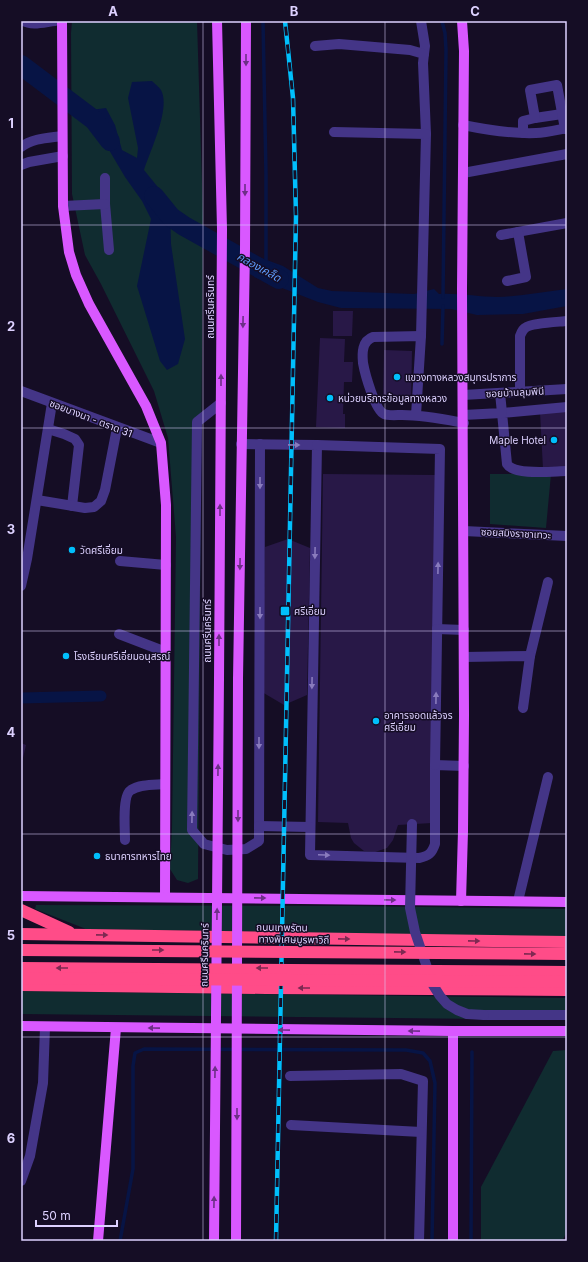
<svg xmlns="http://www.w3.org/2000/svg" width="588" height="1262" viewBox="0 0 588 1262" font-family="Inter,'Noto Sans Thai',sans-serif">
  <rect width="100%" height="100%" fill="#150d25"/>
  <g fill="#102c30">
    <polygon points="72,21 197,21 203,216 198,879 188,883 177,880 170,869 172,828 176,537 168,438 154,391 101,284 85,255 72,194 71,33"/>
    <polygon points="490,474 551,474 546,528 490,524"/>
    <polygon points="36,905 355,906 567,909 567,937 86,929 35,909"/>
    <polygon points="21,991 567,998 567,1020 21,1014"/>
    <polygon points="567,1050 567,1232 562,1241 481,1241 481,1187 553,1051"/>
  </g>
  <g fill="#071445">
    <path d="M152,81c3,3 7,6 9,9 10,18 -11,61 -17,80l26,32 1,42 14,95 -7,25 -11,6 -7,-9 -23,-75 14,-67 -9,-18 -17,-24 -29,-49 -5,-18 15,-2 9,17 7,25 15,8 1,-10 -10,-50 4,-16z"/>
    <path d="M256,256l27,10 35,22 14,3 82,3 20,-5 5,5c20,-1 40,3 59,3 23,-1 46,-5 69,-8v17l-44,8 -46,1 -26,-6 -110,-1 -23,-6 -64,-25z"/>
  </g>
  <g fill="none" stroke-linecap="round" stroke-linejoin="round">
    <g stroke="#071445" stroke-width="3.5">
      <polyline points="263,21 266,175 266,265"/>
      <polyline points="442,21 445,33 446,50 443,297"/>
      <polyline points="442,344 443,306"/>
      <polyline points="120,1241 133,1169 133,1066 135,1053 144,1049 406,1050 423,1053 430,1061 435,1083 432,1241"/>
      <polyline points="471,1241 472,1052"/>
    </g>
    <polyline stroke="#071445" stroke-width="11" points="21,698 101,696"/>
    <g stroke="#071445" stroke-width="20">
      <polyline points="21,65 94,120 110,141"/>
      <polyline points="154,196 171,217 184,226 279,279"/>
    </g>
  </g>
  <g fill="#281847">
    <polygon points="333,311 353,311 352,336 333,336"/>
    <polygon points="320,338 345,339 344,362 353,362 352,382 344,382 343,414 345,414 345,428 316,427"/>
    <polygon points="384,350 412,351 411,403 383,402"/>
    <polygon points="567,410 567,468 543,469 540,412"/>
    <polygon points="323,474 436,475 432,823 398,825 393,840 387,848 375,852 364,851 354,843 351,838 348,823 318,822"/>
    <polygon points="288,539 310,548 307,695 284,705 262,692 265,547"/>
    <polygon points="21,743 26,745 22,762 21,762"/>
  </g>
  <g fill="none" stroke-linecap="round" stroke-linejoin="round">
    <g stroke="#443587" stroke-width="10">
      <path d="M23,21c9,5 22,1 32,0"/>
      <polyline points="421,21 425,46 424,54"/>
      <polyline points="315,46 339,44 410,50 424,54 423,63 426,134 421,336"/>
      <polyline points="535,118 562,114"/>
      <path d="M463,125c24,5 48,9 73,8 10,0 21,-3 31,-5"/>
      <polyline points="334,132 426,134"/>
      <polyline points="523,133 523,121 535,118 530,90 557,85 565,129"/>
      <path d="M21,147c12,-9 27,-9 41,-11"/>
      <polyline points="21,165 29,162 63,156"/>
      <polyline points="463,173 567,154"/>
      <polyline points="105,178 105,204 109,250"/>
      <polyline points="63,206 105,204"/>
      <polyline points="501,235 567,223"/>
      <polyline points="507,281 526,277 518,232"/>
      <polyline points="21,391 161,443"/>
      <path d="M520,392v-56c1,-2 2,-6 5,-8 6,-5 33,-6 42,-7"/>
      <polyline points="463,395 567,389"/>
      <polyline points="221,403 197,422 192,830 204,844 227,850 246,849 259,841 260,444"/>
      <path d="M567,407l-65,6 5,51c7,12 47,7 60,7"/>
      <path d="M416,415l5,-79 -48,1c-11,4 -11,16 -10,26 2,11 12,47 21,51 4,2 13,1 18,1 22,0 41,4 62,8"/>
      <polyline points="463,415 502,413 500,393"/>
      <polyline points="48,429 64,434 75,439 79,445 72,506"/>
      <path d="M241,444l76,1 -7,410 109,3c10,-2 13,-5 16,-14v-79l29,1"/>
      <polyline points="317,445 440,449 435,765"/>
      <polyline points="37,500 85,508 94,507 101,501 105,490 117,428"/>
      <polyline points="464,531 567,536"/>
      <polyline points="120,561 166,565"/>
      <polyline points="21,586 27,559 52,403"/>
      <polyline points="437,629 464,630"/>
      <polyline points="119,634 166,652"/>
      <polyline points="530,656 548,582"/>
      <polyline points="464,657 530,656 523,708"/>
      <polyline points="259,826 310,827"/>
      <path d="M125,840c0,-11 -3,-45 6,-50 9,-6 24,-5 34,-6"/>
      <polyline points="518,901 548,777"/>
      <polyline points="484,1015 567,1015"/>
      <polyline points="290,1076 401,1074 423,1081 419,1241"/>
      <polyline points="291,1125 421,1132"/>
      <polyline points="21,1181 30,1156 43,1083 45,1027"/>
    </g>
    <g stroke="#d958ff" stroke-width="10">
      <polyline points="62,21 63,206 69,252 76,275 89,304 146,406 161,443 166,505 165,897"/>
      <polyline points="217,21 222,229 219,679"/>
      <polyline points="238,679 245,249 246,21"/>
      <polyline points="21,896 567,902"/>
      <polyline points="461,901 463,831 464,715 462,289 464,51 462,21"/>
      <polyline points="21,1026 453,1031 567,1031"/>
      <polyline points="98,1241 116,1028"/>
      <polyline points="453,1241 453,1031"/>
    </g>
    <g stroke="#ff4c88" stroke-width="12">
      <polyline points="21,910 69,932"/>
      <polyline points="21,934 567,942"/>
      <polyline points="21,985 266,988 567,990"/>
    </g>
    <g stroke="#00bffc" stroke-width="4.5">
      <polyline id="rail" points="276,1241 296,216 293,98 285,21"/>
    </g>
    <use href="#rail" stroke="#150d25" stroke-width="3" stroke-dasharray="9" stroke-linecap="butt"/>
    <polyline stroke="#443587" stroke-width="10" points="412,824 410,908 415,932 433,985 440,996 447,1004 457,1010 467,1014 484,1015"/>
    <g stroke="#d958ff" stroke-width="10">
      <polyline points="214,1241 219,679"/>
      <polyline points="236,1241 238,679"/>
    </g>
    <g stroke="#ff4c88" stroke-width="12">
      <polyline points="21,950 567,954"/>
      <polyline points="21,968 567,972"/>
      <polyline points="21,978 567,982"/>
    </g>
  </g>
  <defs><path id="oneway-solid" d="M-6-.8H1V-3.2L6.5 0L1 3.2V.8H-6Z"/></defs>
  <g fill="#6d2f87">
    <use href="#oneway-solid" transform="translate(246 60) rotate(90)"/>
    <use href="#oneway-solid" transform="translate(245 190) rotate(90)"/>
    <use href="#oneway-solid" transform="translate(243 322) rotate(91)"/>
    <use href="#oneway-solid" transform="translate(221 380) rotate(-90)"/>
    <use href="#oneway-solid" transform="translate(220 510) rotate(-90)"/>
    <use href="#oneway-solid" transform="translate(240 564) rotate(91)"/>
    <use href="#oneway-solid" transform="translate(219 640) rotate(-90)"/>
    <use href="#oneway-solid" transform="translate(218 770) rotate(-89)"/>
    <use href="#oneway-solid" transform="translate(238 816) rotate(90)"/>
    <use href="#oneway-solid" transform="translate(260 898) rotate(1)"/>
    <use href="#oneway-solid" transform="translate(390 900) rotate(1)"/>
    <use href="#oneway-solid" transform="translate(217 914) rotate(-89)"/>
    <use href="#oneway-solid" transform="translate(154 1028) rotate(-179)"/>
    <use href="#oneway-solid" transform="translate(284 1030) rotate(-179)"/>
    <use href="#oneway-solid" transform="translate(414 1031) rotate(-179)"/>
    <use href="#oneway-solid" transform="translate(215 1072) rotate(-89)"/>
    <use href="#oneway-solid" transform="translate(237 1114) rotate(90)"/>
    <use href="#oneway-solid" transform="translate(214 1202) rotate(-89)"/>
  </g>
  <g fill="#897bbd">
    <use href="#oneway-solid" transform="translate(294 445) rotate(1)"/>
    <use href="#oneway-solid" transform="translate(260 483) rotate(90)"/>
    <use href="#oneway-solid" transform="translate(315 553) rotate(91)"/>
    <use href="#oneway-solid" transform="translate(438 568) rotate(-89)"/>
    <use href="#oneway-solid" transform="translate(260 613) rotate(90)"/>
    <use href="#oneway-solid" transform="translate(312 683) rotate(91)"/>
    <use href="#oneway-solid" transform="translate(436 698) rotate(-89)"/>
    <use href="#oneway-solid" transform="translate(259 743) rotate(90)"/>
    <use href="#oneway-solid" transform="translate(192 817) rotate(-89)"/>
    <use href="#oneway-solid" transform="translate(324 855) rotate(2)"/>
  </g>
  <g fill="#7e2952">
    <use href="#oneway-solid" transform="translate(102 935) rotate(1)"/>
    <use href="#oneway-solid" transform="translate(344 939) rotate(1)"/>
    <use href="#oneway-solid" transform="translate(474 941) rotate(1)"/>
    <use href="#oneway-solid" transform="translate(158 950)"/>
    <use href="#oneway-solid" transform="translate(400 952) rotate(1)"/>
    <use href="#oneway-solid" transform="translate(530 954) rotate(1)"/>
    <use href="#oneway-solid" transform="translate(62 968) rotate(-180)"/>
    <use href="#oneway-solid" transform="translate(262 968) rotate(-180)"/>
    <use href="#oneway-solid" transform="translate(304 988) rotate(-180)"/>
  </g>
  <path fill="none" stroke="#ddd1ff" stroke-width="1" stroke-opacity="0.55" d="M203,21v1220M385,21v1220M21,225h546M21,428h546M21,631h546M21,834h546M21,1037h546"/>
  <g fill="#00bffc" stroke="#150d25" stroke-width="1.5">
    <circle cx="397" cy="377" r="4"/>
    <circle cx="330" cy="398" r="4"/>
    <circle cx="554" cy="440" r="4"/>
    <circle cx="72" cy="550" r="4"/>
    <rect x="280" y="606" width="10" height="10" rx="2"/>
    <circle cx="66" cy="656" r="4"/>
    <circle cx="376" cy="721" r="4"/>
    <circle cx="97" cy="856" r="4"/>
  </g>
  <g text-anchor="middle" stroke-width="3" stroke-linejoin="round" paint-order="stroke">
    <g font-size="10" fill="#ddd1ff" stroke="#150d25">
      <text transform="translate(210 307) rotate(-90)" y="4">ถนนศรีนครินทร์</text>
      <text transform="translate(515 392) rotate(-3)" y="4">ซอยบ้านลุมพินี</text>
      <text transform="translate(91 418) rotate(21)" y="4">ซอยบางนา - ตราด 31</text>
      <text transform="translate(516 533) rotate(3)" y="4">ซอยสมิงราชาเทวะ</text>
      <text transform="translate(207 631) rotate(-90)" y="4">ถนนศรีนครินทร์</text>
      <text transform="translate(282 927) rotate(1)" y="4">ถนนเทพรัตน</text>
      <text transform="translate(294 939) rotate(1)" y="4">ทางพิเศษบูรพาวิถี</text>
      <text transform="translate(204 955) rotate(-89)" y="4">ถนนศรีนครินทร์</text>
    </g>
    <g font-size="10" fill="#ddd1ff" stroke="#150d25" text-anchor="start">
      <text x="405" y="381">แขวงทางหลวงสมุทรปราการ</text>
      <text x="338" y="402">หน่วยบริการข้อมูลทางหลวง</text>
      <text x="546" y="444" text-anchor="end">Maple Hotel</text>
      <text x="80" y="554">วัดศรีเอี่ยม</text>
      <text x="294" y="615">ศรีเอี่ยม</text>
      <text x="74" y="660">โรงเรียนศรีเอี่ยมอนุสรณ์</text>
      <text x="384" y="719">อาคารจอดแล้วจร<tspan x="384" dy="12">ศรีเอี่ยม</tspan></text>
      <text x="105" y="860">ธนาคารทหารไทย</text>
    </g>
    <g font-size="11" font-style="italic" fill="#5f9eff" stroke="#150d25">
      <text transform="translate(259 267) rotate(29)" y="4">คลองเคล็ด</text>
    </g>
  </g>
  <rect width="588" height="1262" fill="none" stroke="#150d25" stroke-width="44"/>
  <path d="M36 1220v6h81v-6" fill="none" stroke="#ddd1ff" stroke-width="2"/>
  <text x="42" y="1220" font-size="12" fill="#ddd1ff" stroke="#150d25" stroke-width="3" paint-order="stroke">50 m</text>
  <rect x="22" y="22" width="544" height="1218" fill="none" stroke="#ddd1ff" stroke-width="1.5"/>
  <g font-size="13" text-anchor="middle" font-weight="bold" fill="#ddd1ff">
    <text x="113" y="16">A</text>
    <text x="294" y="16">B</text>
    <text x="475" y="16">C</text>
    <text x="11" y="128">1</text>
    <text x="11" y="331">2</text>
    <text x="11" y="534">3</text>
    <text x="11" y="737">4</text>
    <text x="11" y="940">5</text>
    <text x="11" y="1143">6</text>
  </g>
</svg>
